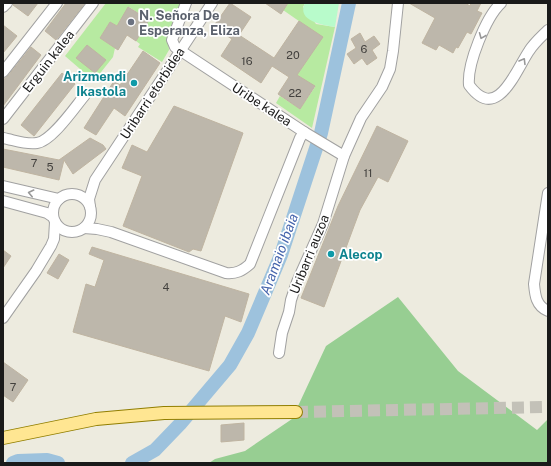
<svg xmlns="http://www.w3.org/2000/svg" width="551" height="466" viewBox="0 0 551 466" font-family="'Public Sans',sans-serif">
  <rect width="100%" height="100%" fill="#edebdf"/>
  <g fill="#b7eaa1">
    <polygon points="106,3 182,3 170,29 168,38 169,50 162,62 138,47 140,44 136,41 149,20 129,7 117,26 110,22 100,38 115,48 113,57 94,81 65,56"/>
    <polygon points="288,3 305,3 303,7 316,24 335,27 312,128 276,103 280,96 300,109 315,87 297,75 322,37 283,10"/>
  </g>
  <polygon fill="#97ce92" points="398,297 458,371 537,430 548,419 548,463 209,463 215,459 245,451 292,419 326,346"/>
  <path fill="#b8fbcb" d="M305,3h34l-4,24c-12,-2 -39,-6 -30,-24z"/>
  <g fill="none" stroke-linecap="round" stroke-linejoin="round">
    <g stroke="#9dc2dd" stroke-width="14">
      <polyline points="13,463 18,461 47,460 58,463"/>
      <polyline points="132,463 155,450 180,424 230,365 248,333 281,255 321,133 349,3"/>
    </g>
  </g>
  <g fill="#bdb7ab" stroke="#bfb4a1">
    <polygon points="13,3 38,3 28,16 13,5"/>
    <polygon points="66,3 85,3 56,40 45,31"/>
    <polygon points="230,3 251,17 239,35 274,58 299,21 323,37 297,75 315,86 300,109 278,94 289,77 272,66 261,83 221,56 232,39 213,27"/>
    <polygon points="265,3 288,3 281,14"/>
    <polygon points="409,3 465,3 470,6 471,3 481,3 477,11 482,13 471,34 467,32 458,48 456,47 453,53 439,45 436,50 422,43 435,18"/>
    <polygon points="128,7 149,20 136,41 127,35 118,50 100,38 110,22 117,26"/>
    <polygon points="3,25 17,36 3,53"/>
    <polygon points="360,33 365,42 374,36 380,44 372,50 377,58 367,65 362,58 354,64 347,54 356,48 351,39"/>
    <polygon points="87,45 106,60 95,73 76,58"/>
    <polygon points="31,47 41,55 3,106 3,80 8,76"/>
    <polygon points="143,51 160,63 125,116 114,108 96,135 84,128 114,81 120,85"/>
    <polygon points="62,73 75,84 34,136 21,125"/>
    <polygon points="174,106 243,133 201,251 193,249 189,252 123,226 142,176 122,168 132,145 147,152"/>
    <polygon points="377,126 408,141 388,182 378,177 360,210 324,307 301,298 338,206"/>
    <polygon points="90,138 103,145 106,149 73,174 64,160 59,180 3,167 3,149 59,160"/>
    <polygon points="92,247 249,294 241,322 225,316 209,371 73,332 86,284 95,287 104,260 89,254"/>
    <polygon points="3,250 11,256 3,268"/>
    <polygon points="59,254 69,260 58,279 47,273"/>
    <polygon points="3,362 28,380 13,402 3,395"/>
    <polygon points="244,423 244,440 221,442 221,425"/>
  </g>
  <g fill="none" stroke-linecap="round" stroke-linejoin="round">
    <polyline stroke="#c3c1b8" stroke-width="12" stroke-dasharray="12 6" stroke-linecap="butt" points="296,412 548,407"/>
    <g stroke="#a1a1a1" stroke-width="12">
      <g id="minor">
        <polyline points="186,3 172,40 175,47 304,132 344,156"/>
        <path d="M501,3c-15,14 -34,61 -32,82 28,38 46,-13 60,-34 5,-8 12,-14 19,-21"/>
        <polyline points="3,7 7,3"/>
        <polyline points="3,72 57,3"/>
        <polyline points="3,119 93,3"/>
        <path d="M3,138c11,2 23,7 34,5 15,-2 38,-36 48,-48"/>
        <polyline points="3,186 59,199"/>
        <path d="M548,193l-14,91c1,11 2,22 14,27"/>
        <circle cx="72" cy="213" r="19"/>
        <polyline points="3,201 47,213 53,217"/>
        <polyline points="90,207 89,199 95,180 212,3"/>
        <path d="M84,228l13,1 14,3 115,41c10,1 16,-2 24,-9l50,-126 4,-6"/>
        <polyline points="3,318 36,271 51,246 54,239 55,222"/>
        <polyline points="279,353 282,333 289,312 291,300 297,282 323,224 344,156 361,118 382,87 390,69 393,51 398,3"/>
      </g>
    </g>
    <g stroke="#917e00" stroke-width="14">
      <polyline id="major" points="3,438 96,419 164,413 296,412"/>
    </g>
    <use href="#minor" stroke="#fff" stroke-width="10"/>
    <use href="#major" stroke="#ffe692" stroke-width="12"/>
  </g>
  <defs><path id="oneway-chevron" d="M-2-3.5L2.5 0L-2 3.5" fill="none" stroke-width="1.6" stroke-linecap="round" stroke-linejoin="round"/></defs>
  <g stroke="#989898">
    <use href="#oneway-chevron" transform="translate(482 36) rotate(112)"/>
    <use href="#oneway-chevron" transform="translate(523 61) rotate(-59)"/>
    <use href="#oneway-chevron" transform="translate(31 193) rotate(-167)"/>
  </g>
  <circle fill="#6b7280" stroke="#fff" stroke-width="1.5" cx="131" cy="22" r="4"/>
  <g fill="#0f9aa8" stroke="#fff" stroke-width="1.5">
    <circle cx="134" cy="83" r="4"/>
    <circle cx="331" cy="254" r="4"/>
  </g>
  <g text-anchor="middle" stroke-width="3.5" stroke-linejoin="round" paint-order="stroke">
    <g font-size="11" fill="#43413e">
      <text x="364" y="53">6</text>
      <text x="293" y="59">20</text>
      <text x="247" y="65">16</text>
      <text x="295" y="97">22</text>
      <text x="34" y="167">7</text>
      <text x="50" y="171">5</text>
      <text x="368" y="177">11</text>
      <text x="166" y="291">4</text>
      <text x="13" y="391">7</text>
    </g>
    <g font-size="13" font-weight="bold" fill="#5b616d" stroke="#fff" text-anchor="start">
      <text x="139" y="20">N. Señora De<tspan x="139" dy="15">Esperanza, Eliza</tspan></text>
    </g>
    <g font-size="13" fill="#1a1a1a" stroke="#fff">
      <text transform="translate(48 61) rotate(-52)" y="5">Erguin kalea</text>
      <text transform="translate(152 93) rotate(-57)" y="5">Uribarri etorbidea</text>
      <text transform="translate(262 104) rotate(33)" y="5">Uribe kalea</text>
      <text transform="translate(309 254) rotate(-68)" y="5">Uribarri auzoa</text>
    </g>
    <g font-size="13" font-weight="bold" fill="#0d838f" stroke="#fff" text-anchor="end">
      <text x="126" y="81">Arizmendi<tspan x="126" dy="15">Ikastola</tspan></text>
      <text x="339" y="259" text-anchor="start">Alecop</text>
    </g>
    <g font-size="14" font-style="italic" fill="#4564ac" stroke="#fff">
      <text transform="translate(279 254) rotate(-70)" y="5">Aramaio ibaia</text>
    </g>
  </g>
  <rect width="551" height="466" fill="none" stroke="#1a1a1a" stroke-width="8"/>
</svg>
